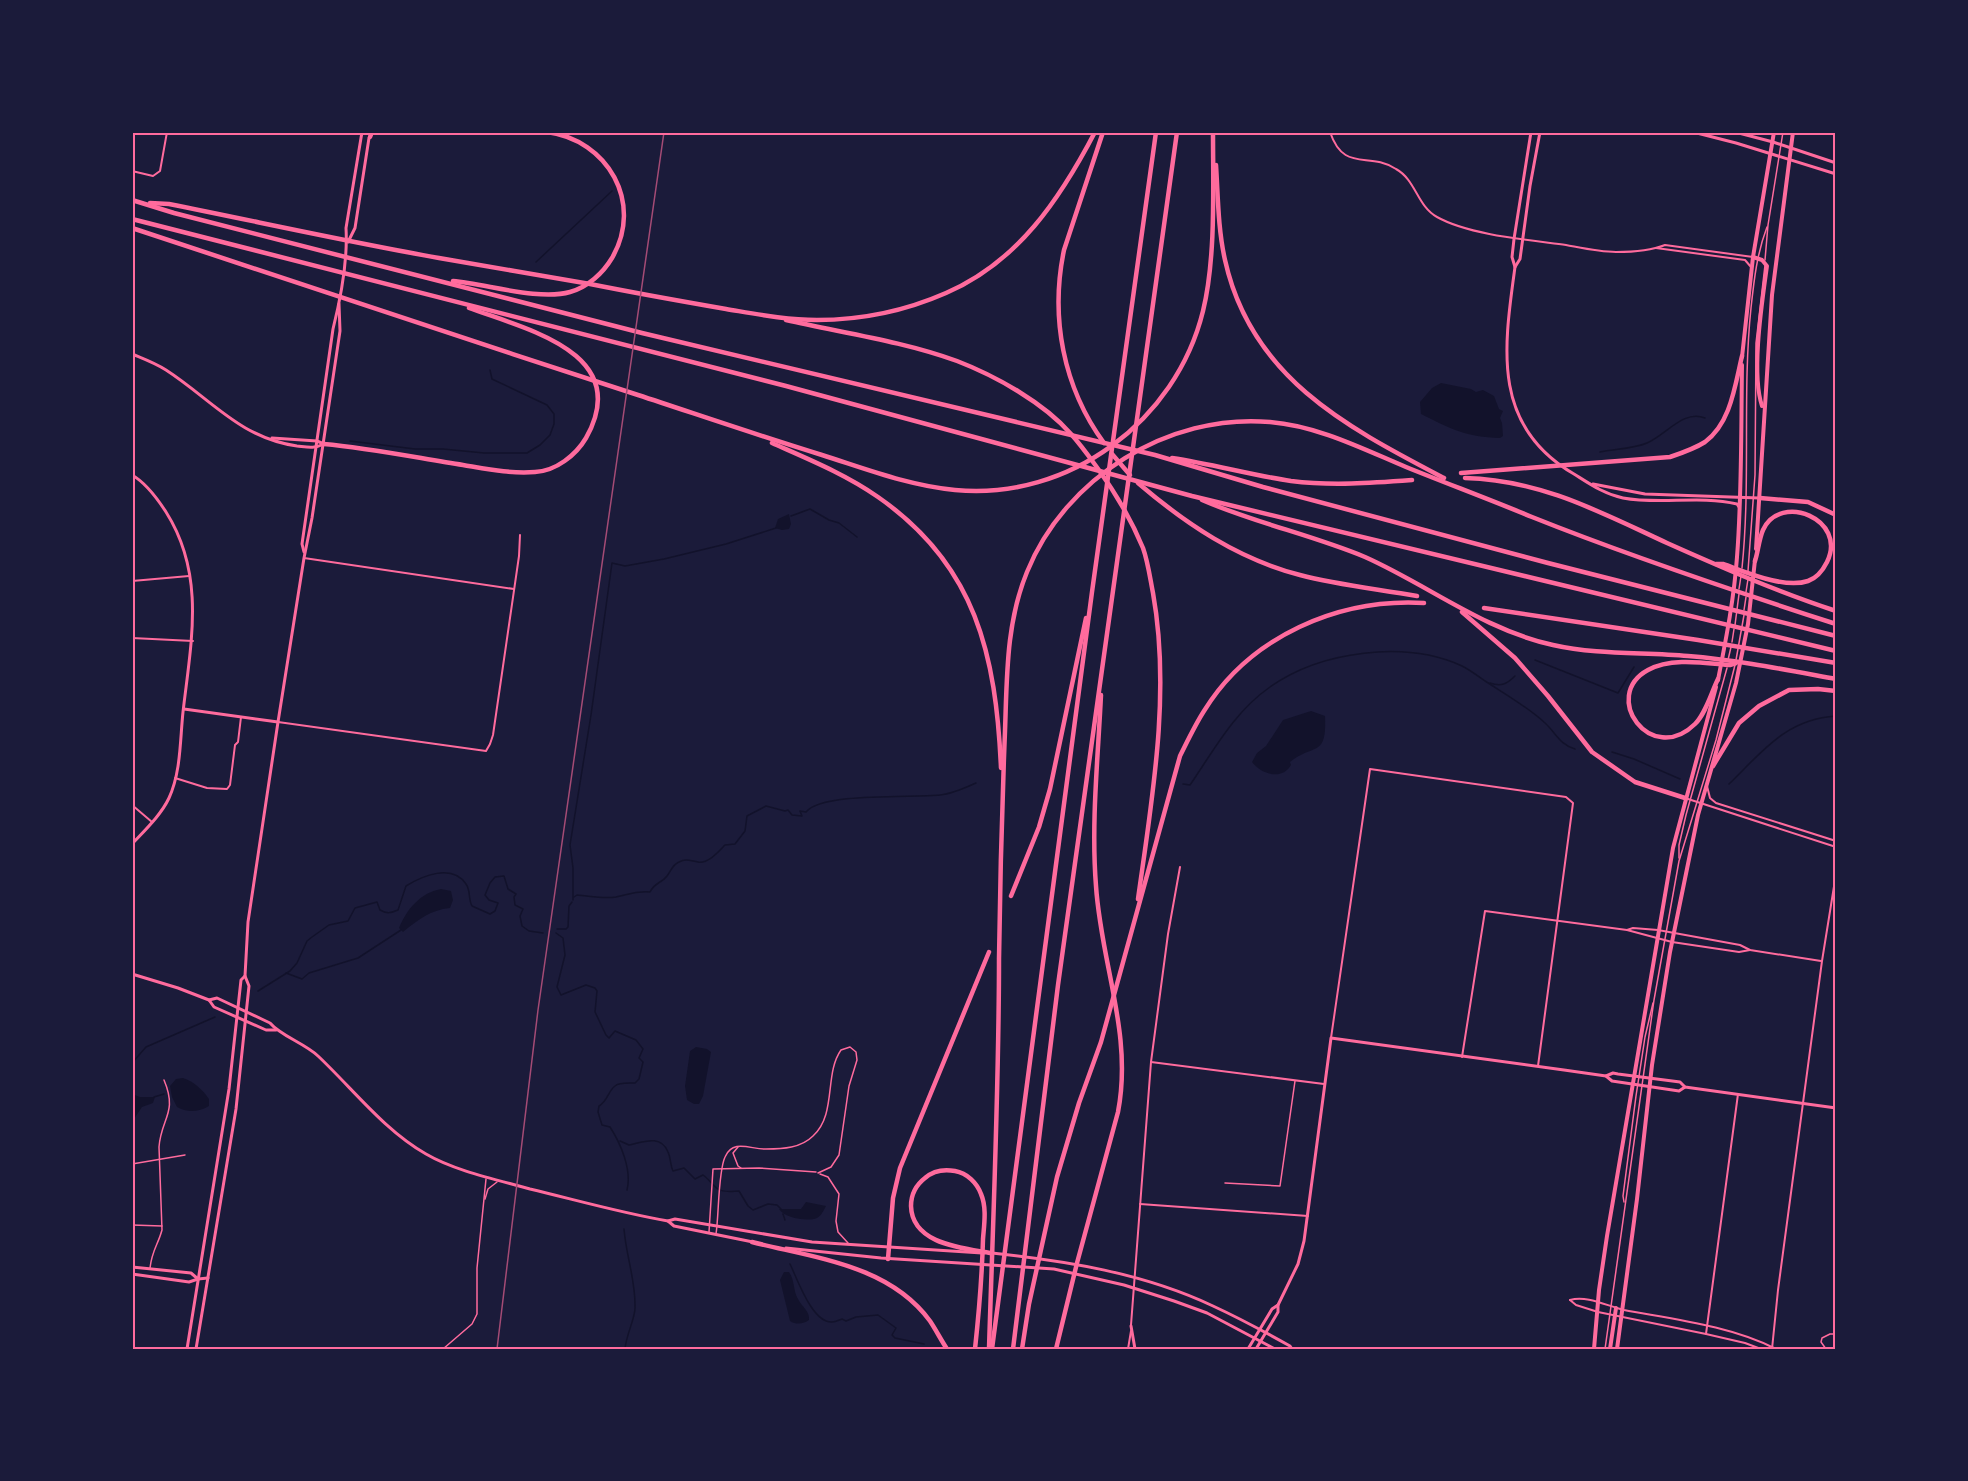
<svg xmlns="http://www.w3.org/2000/svg" width="1968" height="1481" viewBox="0 0 1968 1481" font-family="Jost,sans-serif">
  <rect width="100%" height="100%" fill="#1b1b3a"/>
  <g fill="#12122b">
    <path d="M1441,383l30,6 5,3 7,-2 11,6 5,13 4,2 -3,7 2,5 1,13 -3,2c-34,-1 -49,-9 -79,-24l-1,-12 12,-14z"/>
    <polygon points="789,514 791,524 789,529 782,530 775,528 778,519"/>
    <path d="M1311,711l14,5c2,42 -11,27 -35,46l1,3c-9,16 -30,9 -39,-3l5,-9 9,-7 17,-26z"/>
    <path d="M441,889l10,2 2,9 -3,8c-20,2 -32,12 -47,24l-4,-4c8,-19 21,-35 42,-39z"/>
    <polygon points="696,1047 707,1049 711,1052 703,1096 699,1104 694,1104 687,1100 685,1086 690,1051"/>
    <path d="M183,1078c10,3 20,12 26,21v7c-10,6 -22,7 -32,1l-5,-10 -2,-11 6,-7z"/>
    <polygon points="132,1094 140,1097 155,1097 153,1103 142,1107 132,1122"/>
    <path d="M806,1202l20,4c-2,4 -5,10 -9,12 -9,4 -33,0 -38,-9h22z"/>
    <path d="M784,1272h5c6,8 4,19 9,27 4,8 12,12 11,21 -5,4 -13,5 -19,1l-10,-41z"/>
  </g>
  <g fill="none" stroke-linecap="round" stroke-linejoin="round">
    <g stroke="#12122b" stroke-width="1.5">
      <polyline points="536,262 612,191"/>
      <polyline points="350,441 415,449 443,449 484,453 527,453 540,445 550,435 554,424 554,414 547,405 492,379 490,370"/>
      <path d="M1600,452c14,-3 33,-3 47,-9 19,-8 37,-34 58,-25"/>
      <polyline points="791,516 810,509 829,520 839,523 857,537"/>
      <polyline points="1535,660 1618,693 1634,667"/>
      <path d="M1490,683c11,4 17,1 25,-7"/>
      <polyline points="1612,752 1634,759 1680,779"/>
      <path d="M1183,784l7,1c24,-35 44,-73 80,-98 51,-36 135,-47 192,-21 8,4 16,10 23,15 20,13 43,26 60,42 11,10 15,22 30,26"/>
      <path d="M1729,784c33,-32 57,-65 107,-68"/>
      <path d="M574,897l3,-2c13,1 26,4 39,2 14,-3 18,-6 34,-5 6,-11 11,-8 17,-16 4,-5 5,-11 12,-14 7,-4 12,-1 19,0 10,2 20,-10 27,-17l10,-1 10,-13 2,-15 19,-10 19,5 3,-1 4,5 10,1 -2,-5 6,1c16,-20 106,-14 134,-17 12,-1 25,-7 36,-12"/>
      <polyline points="573,900 573,868 570,845 591,715 612,563 625,566 664,559 726,544 776,528"/>
      <polyline points="557,929 566,929 568,927 569,906 572,902"/>
      <path d="M556,933l7,5 2,17 -8,32 4,8 25,-10 9,3 2,3 -2,21 11,23 3,3 6,-7 21,9 7,9 -4,9 4,4 -4,17 -4,4c-6,0 -16,-1 -20,3 -7,5 -7,15 -16,20l-1,6 4,13 8,2c11,17 22,43 17,63"/>
      <polyline points="286,973 302,979 309,973 358,958 401,930"/>
      <path d="M258,991l32,-20 7,-8 10,-22 5,-4 17,-12 19,-4 7,-13 22,-6 3,8c7,4 11,3 18,0l8,-24c16,-10 46,-23 60,-2 5,7 2,15 6,22l18,8 5,-3 3,-8 -9,-3 -4,-5 5,-12 5,-6 9,-1 4,13 8,5 -2,3 1,8 8,4 -3,7 2,10 7,5 14,2"/>
      <polyline points="132,1063 146,1047 215,1017"/>
      <polyline points="154,1097 164,1094"/>
      <path d="M620,1141l9,4c14,-3 32,-11 39,7 3,6 2,13 5,19l11,-3 11,11 8,-4c6,4 10,11 15,14 6,4 15,2 21,2l9,15 5,4 15,-6 9,1 4,4"/>
      <polyline points="783,1214 785,1220"/>
      <path d="M624,1229c2,27 12,52 11,79 0,11 -9,27 -10,41"/>
      <path d="M790,1264c7,14 22,59 42,58 4,0 7,-2 10,-3l4,2 10,-4 22,-2 18,13 -4,7 3,3 29,6"/>
    </g>
    <g stroke="#ff6b9d" stroke-width="1.5">
      <polyline points="1765,260 1768,225 1783,132"/>
      <path d="M1742,568c9,-87 0,-174 9,-260 3,-28 6,-55 16,-81"/>
      <polyline points="1748,571 1755,475 1756,343 1765,265"/>
      <polyline points="1739,589 1741,576"/>
      <polyline points="1746,592 1748,579"/>
      <polyline points="1744,610 1746,597"/>
      <polyline points="1735,625 1739,594"/>
      <polyline points="1732,642 1734,629"/>
      <polyline points="1728,660 1731,647"/>
      <polyline points="1736,660 1744,615"/>
      <polyline points="1679,858 1679,845 1686,815 1727,668"/>
      <polyline points="738,1147 733,1153 738,1166 741,1168"/>
      <polyline points="132,1164 185,1155"/>
      <polyline points="820,1174 828,1177 839,1194 836,1221 838,1232 848,1243"/>
      <polyline points="1225,1183 1280,1186 1295,1081"/>
      <polyline points="485,1199 488,1189 497,1182"/>
      <polyline points="1624,1202 1623,1196 1636,1096 1645,1037 1653,1003"/>
      <polyline points="132,1225 162,1226"/>
      <polyline points="709,1232 713,1169 759,1168 816,1172"/>
      <path d="M716,1234c3,-19 2,-62 9,-77 8,-19 27,-7 41,-8 17,0 35,-1 47,-13 24,-22 11,-62 28,-86l9,-3 6,5 1,8 -8,26 -10,69 -8,12 -13,6"/>
      <path d="M150,1268c2,-18 8,-23 12,-38l-3,-83c2,-29 19,-34 5,-67"/>
      <polyline points="443,1349 472,1324 477,1314 477,1268 486,1179"/>
      <polyline points="1605,1349 1654,1000 1679,861 1716,740 1735,665"/>
      <polyline points="1826,1349 1821,1342 1822,1338 1830,1334 1836,1334"/>
    </g>
    <g stroke="#ff6b9d" stroke-width="2">
      <path d="M1330,132c14,41 38,19 66,37 20,11 21,37 41,48 32,18 92,23 129,28 16,3 33,7 50,7 15,0 34,-1 49,-7l88,12"/>
      <polyline points="132,171 153,176 160,171 167,132"/>
      <polyline points="1656,248 1745,260 1751,267"/>
      <polyline points="304,558 514,589"/>
      <polyline points="132,581 189,576"/>
      <polyline points="132,638 193,641"/>
      <polyline points="278,722 486,751 490,744 493,735 519,556 520,535"/>
      <polyline points="175,778 207,788 227,789 230,785 235,745 238,742 241,717"/>
      <polyline points="1707,786 1710,798 1716,803 1836,841"/>
      <polyline points="1685,798 1836,847"/>
      <polyline points="132,805 152,822"/>
      <polyline points="1627,930 1633,928 1658,930 1740,945 1750,950 1821,961"/>
      <polyline points="1331,1038 1370,769 1566,797 1573,803 1538,1066"/>
      <polyline points="1462,1057 1485,911 1627,930 1672,942 1739,952 1750,950"/>
      <polyline points="1151,1062 1324,1084"/>
      <polyline points="1140,1204 1308,1216"/>
      <path d="M1570,1300c17,-5 37,6 54,10 48,9 108,16 152,39"/>
      <polyline points="1570,1300 1576,1305 1598,1312 1706,1334 1745,1343 1761,1349"/>
      <polyline points="1131,1325 1151,1062 1168,934 1180,867"/>
      <polyline points="1706,1334 1738,1094"/>
      <polyline points="1128,1349 1131,1331"/>
      <polyline points="1772,1349 1778,1290 1822,961 1836,874"/>
    </g>
    <g stroke="#ff6b9d" stroke-width="3">
      <path d="M1540,132l-10,54 -10,73 -5,8c-11,80 -24,159 59,207 16,10 30,20 49,24 37,7 76,-3 114,6l2,3"/>
      <polyline points="1515,267 1512,257 1514,239 1531,132"/>
      <path d="M132,354c12,5 23,9 34,16 45,29 74,68 131,76 10,1 17,3 27,-2"/>
      <polyline points="272,438 317,441 324,444"/>
      <path d="M132,475c14,8 25,23 34,37 40,63 25,130 17,200 -3,28 -2,60 -14,86 -8,17 -24,32 -37,46"/>
      <polyline points="1593,484 1645,494 1759,498"/>
      <polyline points="184,709 278,722"/>
      <polyline points="1606,1076 1613,1073 1618,1074 1680,1082 1685,1087 1836,1108"/>
      <polyline points="132,1267 191,1273 198,1279"/>
      <polyline points="132,1274 189,1282 198,1279 208,1278"/>
      <polyline points="1131,1326 1135,1349"/>
      <polyline points="1248,1349 1272,1309 1278,1305"/>
      <polyline points="1256,1349 1278,1312 1278,1305 1298,1264 1304,1241 1331,1038 1564,1070 1606,1076 1612,1081 1679,1091 1685,1087"/>
    </g>
    <g stroke="#ff6b9d" stroke-width="3">
      <polyline points="1693,132 1736,143 1836,174"/>
      <polyline points="1735,132 1773,142 1836,163"/>
      <polyline points="348,242 355,228 369,138"/>
      <path d="M304,552l-2,-8 31,-215c8,-32 15,-67 13,-101l16,-96"/>
      <path d="M132,974l46,14 31,12 8,-2 53,25c11,13 34,20 48,33 35,33 66,74 108,98 29,17 72,26 104,35 46,11 91,24 138,32l7,-2 137,23 170,11"/>
      <polyline points="209,1000 214,1007 266,1030 276,1030"/>
      <polyline points="668,1221 674,1226 753,1242"/>
      <polyline points="786,1248 881,1258 1054,1269 1124,1285 1174,1301 1207,1313 1275,1349"/>
      <path d="M992,1253c75,8 151,20 221,53 26,12 52,26 77,40l2,3"/>
      <polyline points="187,1349 229,1089 241,980 245,976 248,922 278,722 304,558 312,518 340,331 339,304"/>
      <polyline points="196,1349 236,1109 249,986 245,976"/>
    </g>
    <g stroke="#ff6b9d" stroke-width="4">
      <path d="M1753,257l9,3 5,6c-5,37 -16,107 -5,140"/>
      <polyline points="1742,357 1753,257 1774,132"/>
      <polyline points="1756,549 1772,295 1793,132"/>
      <path d="M1718,680c8,-41 16,-81 19,-123 5,-64 4,-128 5,-192"/>
      <polyline points="1594,1349 1599,1290 1607,1236 1673,848 1716,687"/>
      <polyline points="1610,1349 1616,1308"/>
      <polyline points="1617,1349 1637,1199 1652,1065 1670,952 1698,815 1736,683 1748,624 1755,560"/>
    </g>
    <g stroke="#ff6b9d" stroke-width="4.5">
      <path d="M1103,132l-39,118c-14,67 -1,137 40,193"/>
      <polyline points="370,137 372,132"/>
      <path d="M1216,165c2,32 2,64 9,95 26,118 122,167 219,218"/>
      <polyline points="132,200 174,213 642,333 1155,455 1263,487 1548,563 1836,636"/>
      <path d="M150,203l19,1c90,18 180,38 270,54 50,9 101,17 151,26 45,9 90,17 136,25 30,5 60,11 91,11 44,0 88,-9 129,-27 72,-31 114,-94 149,-161"/>
      <polyline points="132,219 786,386 1192,496 1836,651"/>
      <path d="M132,228c168,56 337,112 506,167 61,20 122,41 184,60 44,14 88,31 133,35 114,11 221,-69 248,-179 13,-53 10,-124 10,-179"/>
      <path d="M453,281c34,3 86,20 117,11 18,-5 33,-19 42,-34 32,-55 -4,-118 -65,-126"/>
      <path d="M786,320c57,13 116,21 171,41 39,15 87,42 114,73 9,10 17,21 25,32 19,26 35,53 47,82 5,14 7,30 10,45 18,100 -1,206 -15,306"/>
      <path d="M772,443c36,16 73,31 106,54 98,68 118,158 123,271"/>
      <path d="M324,444c45,4 94,14 139,21 24,4 48,9 72,7 21,-1 41,-17 51,-34 48,-85 -60,-109 -117,-130"/>
      <polyline points="1112,454 1130,475"/>
      <path d="M1172,458c40,6 79,17 119,23 40,5 81,2 121,-1"/>
      <path d="M1461,473l209,-16c12,-4 24,-8 35,-15 26,-19 30,-57 37,-86"/>
      <path d="M1465,478c76,2 135,34 202,65 56,25 111,49 169,68"/>
      <path d="M1138,483c48,41 100,76 162,92 38,10 78,14 117,21"/>
      <polyline points="1760,498 1808,502 1836,515"/>
      <path d="M1202,500c53,23 110,35 163,57 63,28 119,73 188,88 44,10 90,7 135,11 50,4 99,14 148,23"/>
      <path d="M1716,564h7c23,8 61,25 85,17 9,-3 15,-11 19,-19 21,-43 -47,-70 -64,-32 -4,9 -5,22 -8,31"/>
      <polyline points="1484,608 1698,640 1836,663"/>
      <polyline points="1462,612 1515,658 1548,696 1592,752 1635,782 1685,798"/>
      <path d="M1718,679c-7,14 -12,34 -23,45 -44,43 -95,-28 -47,-54 23,-13 57,-7 82,-5l6,-2"/>
      <polyline points="1713,766 1739,723 1759,706 1789,690 1818,689 1836,691"/>
      <polyline points="1011,896 1039,827 1050,789 1086,618"/>
      <path d="M752,1242c63,16 137,23 178,79 6,9 11,19 17,28"/>
      <polyline points="888,1259 893,1198 900,1168 989,952"/>
      <path d="M975,1349c4,-37 7,-73 8,-110 1,-14 4,-31 -2,-45 -4,-11 -14,-21 -26,-23 -11,-2 -22,0 -30,7 -9,7 -14,17 -14,28 1,38 51,42 79,47"/>
      <path d="M989,1349c4,-130 10,-260 10,-390 1,-76 3,-152 6,-228 2,-54 1,-108 22,-159 38,-94 141,-159 243,-150 48,4 93,27 136,45 42,17 85,33 126,50 100,40 202,74 304,107"/>
      <polyline points="992,1349 1092,592 1156,132"/>
      <polyline points="1013,1349 1058,985 1177,132"/>
      <path d="M1022,1349l7,-45 28,-127 22,-74 22,-61 79,-286c8,-16 15,-31 24,-45 46,-75 135,-113 220,-108"/>
      <path d="M1056,1349l21,-86 41,-151c15,-78 -17,-148 -22,-226 -5,-63 2,-128 5,-191"/>
    </g>
    <polyline stroke="#a44b75" stroke-width="1.5" points="497,1349 538,1010 664,132"/>
  </g>
  <rect width="1968" height="1481" fill="none" stroke="#1b1b3a" stroke-width="267"/>
  <rect x="134" y="134" width="1700" height="1214" fill="none" stroke="#ff6b9d" stroke-width="2"/>
</svg>
